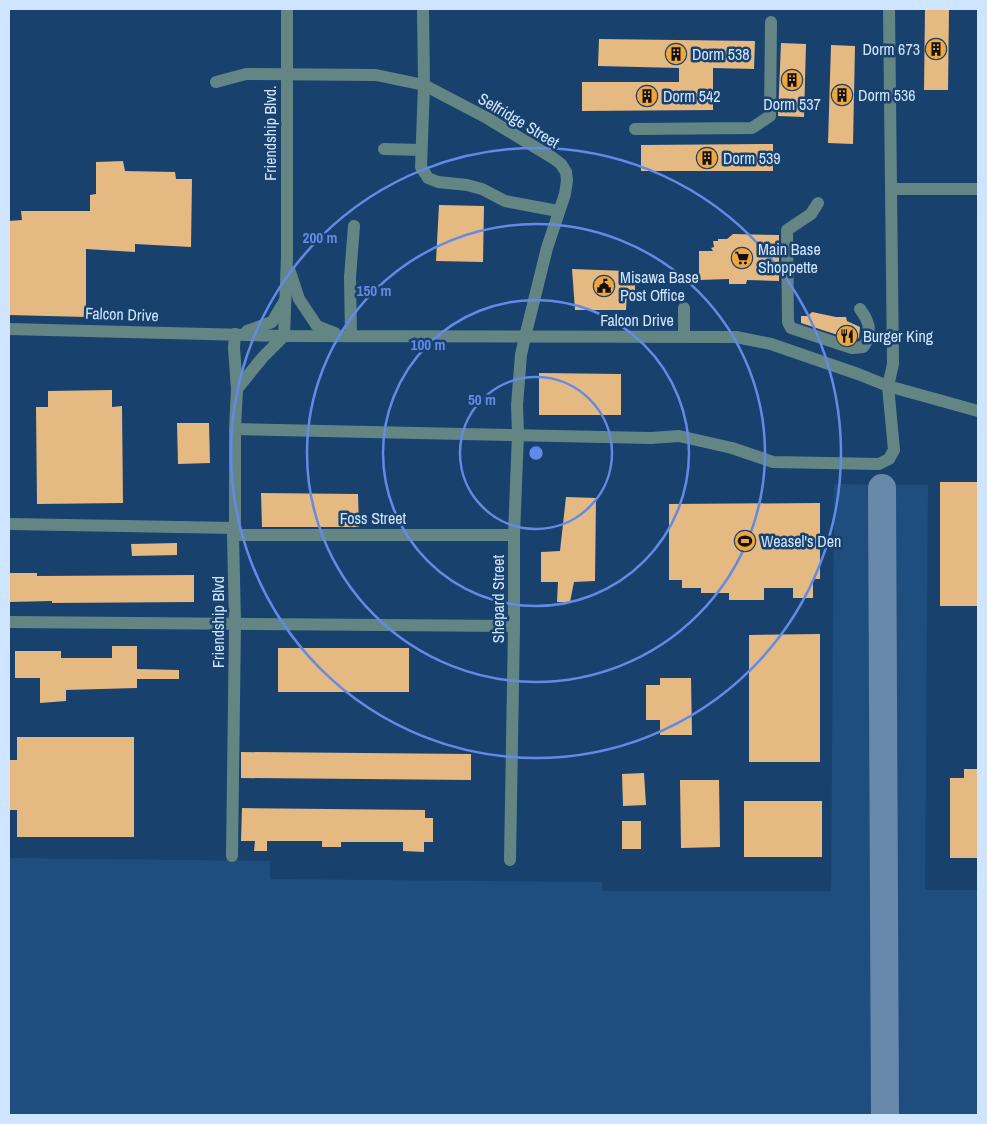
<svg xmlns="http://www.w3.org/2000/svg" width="987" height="1124" viewBox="0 0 987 1124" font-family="'Archivo Narrow',sans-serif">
  <rect width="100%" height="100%" fill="#19416d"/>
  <polygon fill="#1f4d7d" points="834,484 928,485 925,890 978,890 978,1115 9,1115 9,858 270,861 270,879 602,882 603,891 831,891"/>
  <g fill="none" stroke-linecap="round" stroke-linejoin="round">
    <polyline stroke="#6888ac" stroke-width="28" points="882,488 885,1115"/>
  </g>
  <g fill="#e5b982">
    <polygon points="925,9 949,9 948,90 924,90"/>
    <polygon points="599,39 755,41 754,69 713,68 713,110 582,111 582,82 679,82 679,68 598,66"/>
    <polygon points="781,43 806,44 804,117 778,116"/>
    <polygon points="831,45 855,46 853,144 828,143"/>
    <polygon points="773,144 773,171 641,171 641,145"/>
    <polygon points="123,161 125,171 175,172 176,179 192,179 191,247 135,244 135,252 86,249 86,317 9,315 9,221 22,220 21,211 90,211 90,195 96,194 96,162"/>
    <polygon points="439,205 484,206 483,262 436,261"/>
    <polygon points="733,234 779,235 779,281 747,280 746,284 729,284 729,279 699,280 699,251 713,251 711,248 714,247 713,241 718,241 718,239 727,239"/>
    <polygon points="572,269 627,271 627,282 635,282 635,291 627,290 626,310 575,310"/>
    <polygon points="812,312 836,317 846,317 847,321 860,327 859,338 853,340 801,323 801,316 808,316"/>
    <polygon points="539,373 621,374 621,415 539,415"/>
    <polygon points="112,390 112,407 122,406 123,503 37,504 36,407 48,407 48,391"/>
    <polygon points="177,423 209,423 210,463 178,464"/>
    <rect x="940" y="482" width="38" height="124"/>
    <polygon points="261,493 358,494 359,527 262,527"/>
    <polygon points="566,497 596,498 595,581 574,582 570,602 557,602 558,582 541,582 541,552 560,551"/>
    <polygon points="820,503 820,579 813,579 813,598 793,598 793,588 764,588 764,600 729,600 729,593 701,593 701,588 682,588 682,580 669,580 669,504"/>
    <polygon points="177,543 177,555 132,556 131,544"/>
    <polygon points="9,573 37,573 37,576 194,575 194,602 52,603 52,601 9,602"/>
    <polygon points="820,634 820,762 749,762 749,635"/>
    <polygon points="112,646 137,646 137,669 179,670 179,679 137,679 137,688 66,690 66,701 40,703 40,678 15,678 15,651 61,651 61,658 112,658"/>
    <rect x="278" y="648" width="131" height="44"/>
    <polygon points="660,678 691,678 692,735 660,735 660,720 646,720 646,685 660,685"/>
    <polygon points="17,737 134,737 134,837 17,837 17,810 9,810 9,760 17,760"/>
    <polygon points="241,752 471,754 471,780 241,778"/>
    <polygon points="964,769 978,769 978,858 950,858 950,778 964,778"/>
    <polygon points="644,773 646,805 623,806 622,774"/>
    <polygon points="680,780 719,780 720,847 681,848"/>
    <rect x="744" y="801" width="78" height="56"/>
    <polygon points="242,808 425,810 425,818 433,818 433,842 424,842 424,852 403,851 403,842 341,842 341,847 322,847 322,841 267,841 267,851 254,851 255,841 241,841"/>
    <rect x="622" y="821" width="19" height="28"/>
  </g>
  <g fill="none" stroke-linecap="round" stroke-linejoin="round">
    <g stroke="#638685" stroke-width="12">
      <polyline points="423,9 424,85 421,167 428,178 438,182 467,185 482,189 505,201 558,211"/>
      <polyline points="216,82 246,74 376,75 424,85 487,118 553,158 561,164 566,172 567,180 565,194 547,248 525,337 521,355 517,405 518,434 514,535 514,626 510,860"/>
      <polyline points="635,129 752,128 770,116 771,22"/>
      <polyline points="384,149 421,150"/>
      <polyline points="891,189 978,189"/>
      <path d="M818,203l-7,11 -24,16 1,92 3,6 61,20 11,-1c10,-13 7,-25 -3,-38"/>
      <polyline points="290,272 299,299 317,326 335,333"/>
      <polyline points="684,308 684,336"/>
      <polyline points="9,329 284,336 736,337 771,344 858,374 888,386 978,411"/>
      <polyline points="247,331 272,322 284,302"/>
      <polyline points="284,336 287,257 287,9"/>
      <polyline points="351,336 350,277 354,226"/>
      <polyline points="237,389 263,357 284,336"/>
      <polyline points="235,429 651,438 679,436 732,448 773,462 879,464 889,459 894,450 888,386 893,364 889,9"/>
      <polyline points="9,524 235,528"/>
      <polyline points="233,535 514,535"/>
      <polyline points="9,622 514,626"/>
      <polyline points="232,856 235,623 233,535 235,528 235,429 237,389 234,348 235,334"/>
    </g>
  </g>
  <g fill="none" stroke="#648ae8" stroke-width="2.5">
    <circle cx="536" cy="453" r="76"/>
    <circle cx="536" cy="453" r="153"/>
    <circle cx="536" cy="453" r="229"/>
    <circle cx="536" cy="453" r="305"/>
  </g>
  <defs>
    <g id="building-disc" transform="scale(1.125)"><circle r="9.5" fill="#efa73d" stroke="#19416d"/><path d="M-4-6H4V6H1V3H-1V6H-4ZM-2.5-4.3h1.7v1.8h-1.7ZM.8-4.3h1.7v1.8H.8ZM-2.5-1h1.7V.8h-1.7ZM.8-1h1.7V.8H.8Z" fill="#111"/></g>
    <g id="supermarket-disc" transform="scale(1.125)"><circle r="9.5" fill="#efa73d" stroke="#19416d"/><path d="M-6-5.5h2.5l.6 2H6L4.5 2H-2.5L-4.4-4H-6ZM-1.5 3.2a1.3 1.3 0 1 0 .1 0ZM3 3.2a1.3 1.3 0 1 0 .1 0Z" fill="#111"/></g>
    <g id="civic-disc" transform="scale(1.125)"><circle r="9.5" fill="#efa73d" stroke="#19416d"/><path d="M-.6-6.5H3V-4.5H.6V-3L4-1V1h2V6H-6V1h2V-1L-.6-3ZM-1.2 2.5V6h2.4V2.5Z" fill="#111"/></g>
    <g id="restaurant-disc" transform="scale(1.125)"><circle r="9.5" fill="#efa73d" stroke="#19416d"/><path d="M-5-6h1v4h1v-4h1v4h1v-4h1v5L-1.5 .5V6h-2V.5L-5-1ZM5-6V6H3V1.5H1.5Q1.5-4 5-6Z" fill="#111"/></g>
    <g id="stadium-disc" transform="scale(1.125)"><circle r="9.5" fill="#efa73d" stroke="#19416d"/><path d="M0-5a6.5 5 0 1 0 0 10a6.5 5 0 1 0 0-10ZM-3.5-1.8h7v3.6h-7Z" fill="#111"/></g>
  </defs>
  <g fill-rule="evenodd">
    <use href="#building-disc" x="936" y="49"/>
    <use href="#building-disc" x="676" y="54"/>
    <use href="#building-disc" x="792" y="80"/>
    <use href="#building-disc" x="842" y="95"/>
    <use href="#building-disc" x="647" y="96"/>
    <use href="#building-disc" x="707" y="158"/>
    <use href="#supermarket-disc" x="742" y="258"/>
    <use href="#civic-disc" x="604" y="286"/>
    <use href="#restaurant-disc" x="847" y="336"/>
    <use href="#stadium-disc" x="745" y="541"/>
  </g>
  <g text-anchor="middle" stroke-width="5" stroke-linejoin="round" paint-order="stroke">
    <g font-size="16" fill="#cee4ff" stroke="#19416d" text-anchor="start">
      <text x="920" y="55" text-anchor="end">Dorm 673</text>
      <text x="692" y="60">Dorm 538</text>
      <text x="858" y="101">Dorm 536</text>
      <text x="663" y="102">Dorm 542</text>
      <text x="792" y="110" text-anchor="middle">Dorm 537</text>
      <text x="723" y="164">Dorm 539</text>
      <text x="758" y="255">Main Base<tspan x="758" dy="18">Shoppette</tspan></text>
      <text x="620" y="283">Misawa Base<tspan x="620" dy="18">Post Office</tspan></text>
      <text x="863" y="342">Burger King</text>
      <text x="761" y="547">Weasel's Den</text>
    </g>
    <g font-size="16" fill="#cee4ff" stroke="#19416d">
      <text transform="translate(519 120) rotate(31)" y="6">Selfridge Street</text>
      <text transform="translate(270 133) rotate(-90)" y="6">Friendship Blvd.</text>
      <text transform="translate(122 314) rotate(2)" y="6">Falcon Drive</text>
      <text x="637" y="326">Falcon Drive</text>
      <text x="373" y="524">Foss Street</text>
      <text transform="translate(498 599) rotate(-90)" y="6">Shepard Street</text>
      <text transform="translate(218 622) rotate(-90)" y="6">Friendship Blvd</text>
    </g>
  </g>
  <circle cx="536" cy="453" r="8" fill="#648ae8" stroke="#19416d" stroke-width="2.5"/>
  <g font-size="15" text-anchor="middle" font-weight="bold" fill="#648ae8" stroke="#19416d" stroke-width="5" stroke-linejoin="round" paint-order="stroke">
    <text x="320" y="243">200 m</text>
    <text x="374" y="296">150 m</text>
    <text x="428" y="350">100 m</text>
    <text x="482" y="405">50 m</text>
  </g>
  <rect width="987" height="1124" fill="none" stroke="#cee4ff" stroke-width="20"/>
</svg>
